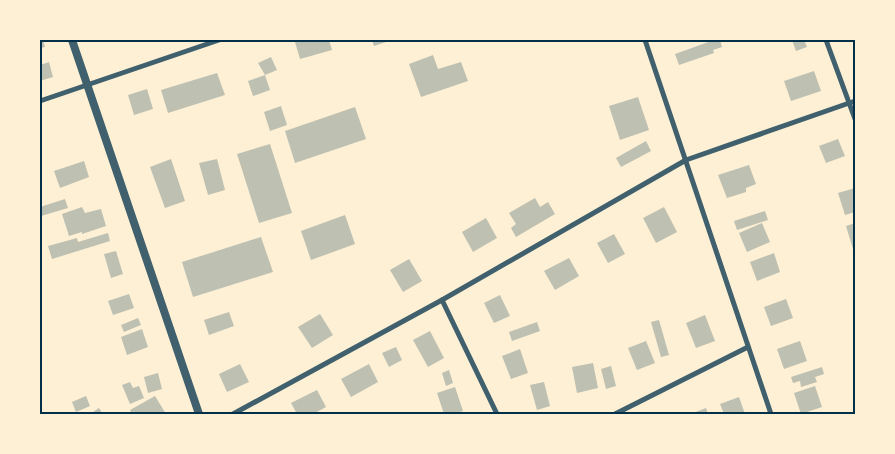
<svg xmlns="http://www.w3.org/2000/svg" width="895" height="454" viewBox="0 0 895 454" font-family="Literata,serif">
  <rect width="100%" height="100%" fill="#fdf0d5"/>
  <g fill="#bec0b2">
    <polygon points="40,40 43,40 45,47 40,48"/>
    <polygon points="302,40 329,40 332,50 300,59 295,42"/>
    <polygon points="372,40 392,40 374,46"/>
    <polygon points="714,40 720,40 722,47 713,50 714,53 679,65 675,54"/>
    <polygon points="792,40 804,40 807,47 796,51"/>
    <polygon points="433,55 438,69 461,62 468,81 421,97 409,64"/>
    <polygon points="271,57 277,70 265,75 270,90 253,96 248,81 265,75 258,63"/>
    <polygon points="49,62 53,77 40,81 40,65"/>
    <polygon points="814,71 821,91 791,101 784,81"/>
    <polygon points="217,73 225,95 168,113 161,90"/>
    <polygon points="147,89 153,109 134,115 128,95"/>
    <polygon points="638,97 649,130 620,140 609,106"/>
    <polygon points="281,106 287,125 270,131 264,112"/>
    <polygon points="355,107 366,139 295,163 285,131"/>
    <polygon points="838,139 845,156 826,163 819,146"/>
    <polygon points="646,141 651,151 621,167 616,158"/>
    <polygon points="270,144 292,213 259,223 237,154"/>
    <polygon points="171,159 185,201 165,208 150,167"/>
    <polygon points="217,159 225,190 208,195 199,163"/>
    <polygon points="84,161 89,177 60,188 54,171"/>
    <polygon points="749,165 756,184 746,188 746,192 727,198 718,175"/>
    <polygon points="855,188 855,212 845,215 838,193"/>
    <polygon points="535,198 540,207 548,202 555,214 516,237 511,228 516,224 509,213"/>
    <polygon points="65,199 68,208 41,216 40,207"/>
    <polygon points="82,207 85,213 101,209 106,226 82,234 82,232 69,236 62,214"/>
    <polygon points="664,207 677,232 656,243 643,218"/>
    <polygon points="765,211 768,220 737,230 734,221"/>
    <polygon points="345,215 355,244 311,260 301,231"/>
    <polygon points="486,218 497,238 473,252 462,232"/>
    <polygon points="762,223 770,242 747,252 739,233"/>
    <polygon points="855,223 855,249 853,249 846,226"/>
    <polygon points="108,233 110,241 52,259 48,246 77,238 78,242"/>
    <polygon points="614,234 625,254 608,263 597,243"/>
    <polygon points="261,237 273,272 193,297 182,262"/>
    <polygon points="116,251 123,274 111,278 104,254"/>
    <polygon points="774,253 780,272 757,281 750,262"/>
    <polygon points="569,258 579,276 555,290 544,271"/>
    <polygon points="409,259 422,281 403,292 390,270"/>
    <polygon points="129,294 134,308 113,315 108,301"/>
    <polygon points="500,295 510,316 494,323 484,303"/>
    <polygon points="786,299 793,318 771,326 764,307"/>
    <polygon points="229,312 234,326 209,335 204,320"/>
    <polygon points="320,314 333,335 312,348 298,327"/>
    <polygon points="705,315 715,341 696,348 686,323"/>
    <polygon points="138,318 141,325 124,332 121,325"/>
    <polygon points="659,320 669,355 661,357 651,322"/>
    <polygon points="537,322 540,331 512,341 509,332"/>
    <polygon points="142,329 148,347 127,355 121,337"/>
    <polygon points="430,331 444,358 428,367 413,340"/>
    <polygon points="646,341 655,363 637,370 628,348"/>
    <polygon points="800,341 807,361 784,369 777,349"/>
    <polygon points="396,347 402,360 389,367 382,353"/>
    <polygon points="520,349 528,373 511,379 502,356"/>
    <polygon points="593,363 598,388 577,393 572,367"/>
    <polygon points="240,364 249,382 227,392 219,374"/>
    <polygon points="369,364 378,382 351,397 341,379"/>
    <polygon points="611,366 616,386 606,389 601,369"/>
    <polygon points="822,367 824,374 815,377 817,382 801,387 800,381 793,383 791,377"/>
    <polygon points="449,370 453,383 446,386 442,373"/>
    <polygon points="158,373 162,389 148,393 144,377"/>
    <polygon points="130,382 133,388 139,386 144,398 130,404 122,385"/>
    <polygon points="544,382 550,406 537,410 530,385"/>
    <polygon points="815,386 822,407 801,414 794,393"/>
    <polygon points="455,387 463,411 454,414 444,414 437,393"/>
    <polygon points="317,390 326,407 313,414 297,414 291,403"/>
    <polygon points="86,396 90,406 76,412 72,402"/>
    <polygon points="155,396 166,414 132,414 130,410"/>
    <polygon points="739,397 745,414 724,414 720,404"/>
    <polygon points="99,408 103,414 90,414"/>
    <polygon points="706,408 708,414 693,414 693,413"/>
  </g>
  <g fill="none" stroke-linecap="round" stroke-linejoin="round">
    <g stroke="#3f606c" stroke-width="5">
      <polyline points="645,40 771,414"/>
      <polyline points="826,40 855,119"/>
      <polyline points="40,101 219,40"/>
      <polyline points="442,300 497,414"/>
      <polyline points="233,414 442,300 686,160 855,101"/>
      <polyline points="615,414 748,347"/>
    </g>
    <polyline stroke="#3f606c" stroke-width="8" points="72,40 199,414"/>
  </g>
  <rect width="895" height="454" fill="none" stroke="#fdf0d5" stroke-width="82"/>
  <rect x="41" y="41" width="813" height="372" fill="none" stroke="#003049" stroke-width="2"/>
</svg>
